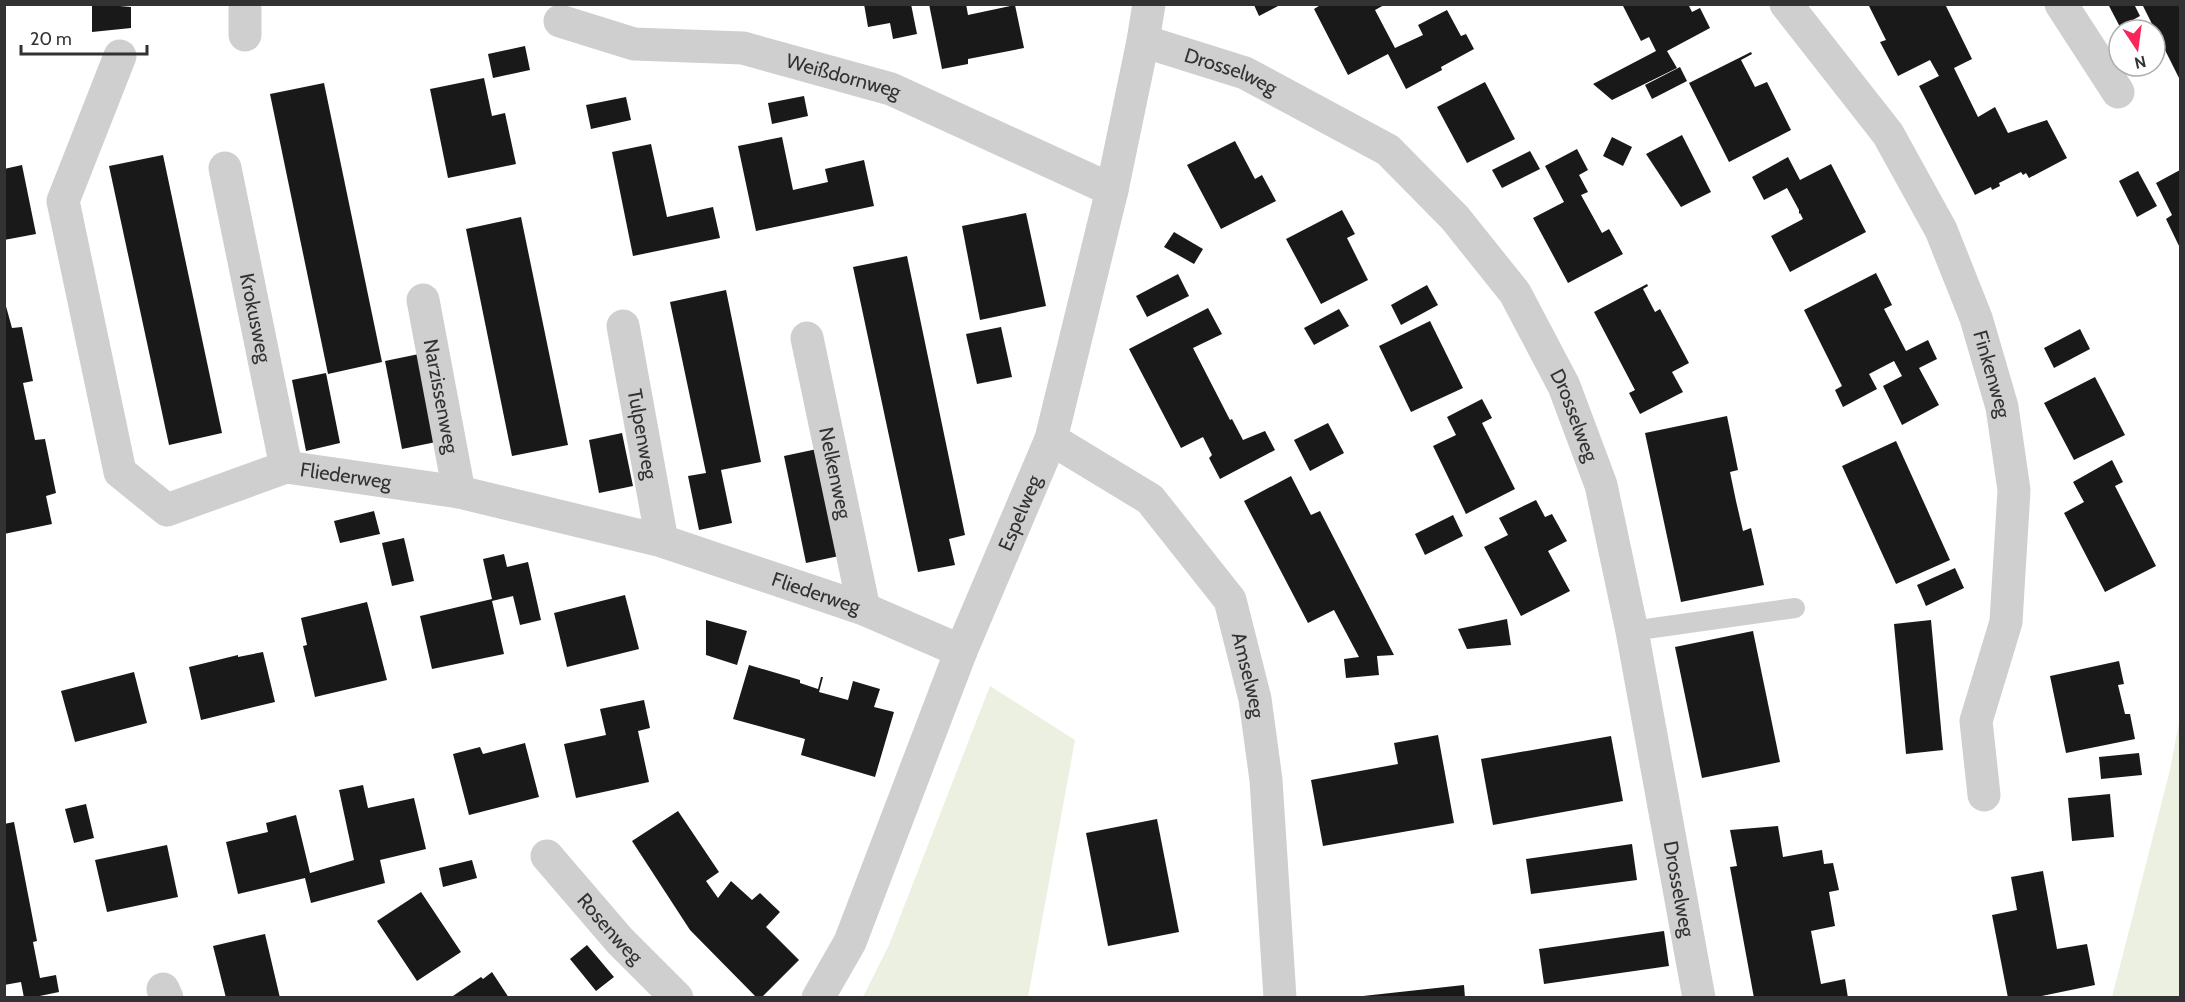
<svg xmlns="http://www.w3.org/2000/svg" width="2185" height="1002" viewBox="0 0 2185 1002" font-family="Cabin,sans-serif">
  <rect width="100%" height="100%" fill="#fff"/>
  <g fill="#ebf0e0">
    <polygon points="990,686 1075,740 1028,997 863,997 889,945"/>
    <polygon points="2180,718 2180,997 2112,997 2170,770"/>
  </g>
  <g fill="#191919">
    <polygon points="97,4 131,7 131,28 92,32 92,6"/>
    <polygon points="864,4 911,4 917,34 893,39 890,23 868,27"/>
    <polygon points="929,4 966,4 968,15 1015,5 1024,48 968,59 968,64 942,69"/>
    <polygon points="1322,4 1386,4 1375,10 1395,48 1423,35 1418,25 1447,10 1461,36 1466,34 1474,49 1441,67 1442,70 1406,89 1388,54 1348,75 1314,9"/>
    <polygon points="1622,4 1688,4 1692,12 1700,8 1710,28 1667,51 1677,68 1612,100 1593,84 1656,51 1649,37 1641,41"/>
    <polygon points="1868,4 1945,4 1972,59 1954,68 1978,117 1995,107 2008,133 2047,120 2067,158 2029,178 2026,173 2023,175 2021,172 1999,183 2000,186 1992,190 1991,187 1975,195 1919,86 1939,76 1930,60 1898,76 1880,42 1886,40"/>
    <polygon points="2108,4 2134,4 2140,16 2120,27"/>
    <polygon points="2142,4 2180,4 2180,80"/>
    <polygon points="1254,5 1280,5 1259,16"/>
    <polygon points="525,46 530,70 493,78 488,54"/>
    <polygon points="1751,52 1752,54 1741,60 1755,87 1767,82 1791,130 1729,162 1689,83"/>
    <polygon points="1680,67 1687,81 1652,99 1645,85"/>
    <polygon points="484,78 492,116 505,113 516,164 448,178 430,89"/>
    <polygon points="1485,82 1515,139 1467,163 1437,107"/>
    <polygon points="324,83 382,362 328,374 270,94"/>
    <polygon points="804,96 808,116 772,124 768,103"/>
    <polygon points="626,97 631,120 591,129 586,105"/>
    <polygon points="1682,135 1711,192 1681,207 1646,154"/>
    <polygon points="782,137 793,190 828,182 825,169 864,160 874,206 756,231 738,146"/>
    <polygon points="1612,137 1632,147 1623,166 1603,156"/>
    <polygon points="1235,141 1255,179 1262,175 1276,201 1221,229 1187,165"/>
    <polygon points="651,144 667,217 713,207 720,238 633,256 612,152"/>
    <polygon points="1577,149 1588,170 1579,175 1588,192 1581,195 1602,233 1609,229 1623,254 1568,283 1533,218 1564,202 1545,166"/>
    <polygon points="1530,151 1540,169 1502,188 1492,170"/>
    <polygon points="163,155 222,433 169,445 109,166"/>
    <polygon points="1788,157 1800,180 1831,164 1866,232 1790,272 1771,236 1803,219 1800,213 1799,214 1799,210 1787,188 1764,200 1752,177"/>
    <polygon points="22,165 36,234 4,240 4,169"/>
    <polygon points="2180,170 2180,248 2166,219 2172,215 2156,183"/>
    <polygon points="2138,171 2157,206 2137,217 2119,181"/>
    <polygon points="1342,210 1355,234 1347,238 1368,280 1321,304 1286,239"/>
    <polygon points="1026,213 1046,306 980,320 962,226"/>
    <polygon points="521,217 568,445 512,456 466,229"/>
    <polygon points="1174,232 1203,249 1194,264 1164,247"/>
    <polygon points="907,256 965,535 949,539 955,565 918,572 853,267"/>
    <polygon points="1876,273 1892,305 1884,309 1906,351 1928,340 1937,359 1919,368 1939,405 1902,425 1883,386 1902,376 1894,361 1869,374 1877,389 1843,407 1835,390 1842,386 1804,310"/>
    <polygon points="1178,274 1189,296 1147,317 1136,296"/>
    <polygon points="1647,284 1648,286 1643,289 1655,312 1660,309 1689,363 1672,372 1683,392 1640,414 1629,393 1635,390 1594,312"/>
    <polygon points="1427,285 1438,305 1401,325 1391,305"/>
    <polygon points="726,290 761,462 721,470 732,523 699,530 688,476 706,473 670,302"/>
    <polygon points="4,299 12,328 22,327 33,381 23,383 35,440 45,439 56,493 46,496 52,524 4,534"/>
    <polygon points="1208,308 1222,334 1193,348 1230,420 1232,419 1243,440 1265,431 1275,450 1220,479 1209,458 1212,455 1203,437 1181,448 1129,349"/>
    <polygon points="1339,309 1349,326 1314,345 1304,328"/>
    <polygon points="1430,321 1463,388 1411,412 1379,346"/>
    <polygon points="1001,327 1012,377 977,384 966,334"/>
    <polygon points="2080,329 2090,349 2054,368 2044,348"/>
    <polygon points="419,354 436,442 402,449 385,361"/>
    <polygon points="326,373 340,443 306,451 292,380"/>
    <polygon points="2095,377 2125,435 2074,460 2044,403"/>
    <polygon points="1482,399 1492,418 1482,423 1515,489 1466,514 1433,446 1456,435 1447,417"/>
    <polygon points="1727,416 1738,470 1730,472 1736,501 1743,531 1751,528 1764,585 1681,602 1645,433"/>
    <polygon points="1328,423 1344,453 1310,471 1294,440"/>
    <polygon points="622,433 633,486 599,493 589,440"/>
    <polygon points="1896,441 1950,560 1896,584 1842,466"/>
    <polygon points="817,449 839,556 806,563 784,456"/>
    <polygon points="2112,460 2123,482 2115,486 2156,566 2105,592 2064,513 2084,502 2073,482"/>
    <polygon points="1291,476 1311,515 1320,511 1394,655 1377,656 1379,675 1346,678 1344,659 1359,657 1334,610 1308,623 1244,501"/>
    <polygon points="1536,500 1545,517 1552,514 1567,541 1548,551 1570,591 1521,616 1484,547 1508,535 1499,518"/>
    <polygon points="374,511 380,534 340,543 334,521"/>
    <polygon points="1453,515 1463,536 1425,555 1415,534"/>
    <polygon points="404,538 414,581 392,586 382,543"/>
    <polygon points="504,554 507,567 528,562 541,620 520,625 513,596 492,601 504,654 432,669 420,616 492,599 483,559"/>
    <polygon points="1955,568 1964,588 1926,606 1917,585"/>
    <polygon points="625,595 639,649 567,667 554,613"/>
    <polygon points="367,602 387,680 315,697 303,646 307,645 301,618"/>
    <polygon points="1507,619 1511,645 1467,649 1458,629"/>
    <polygon points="706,620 747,631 737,665 706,655"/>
    <polygon points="1931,620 1943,750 1906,754 1894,624"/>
    <polygon points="1753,631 1780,762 1702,778 1675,647"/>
    <polygon points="263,652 275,702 201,720 189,667 238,655 238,657"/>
    <polygon points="2119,661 2124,684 2118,685 2125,714 2130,714 2135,739 2066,753 2050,676"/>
    <polygon points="749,665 800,680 800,683 818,689 821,677 823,677 819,692 848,700 853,681 880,689 874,707 894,712 875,777 801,755 805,739 733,719"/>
    <polygon points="134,672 147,723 75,742 61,691"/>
    <polygon points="644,700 650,728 638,731 649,782 576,798 564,744 606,735 600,709"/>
    <polygon points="1438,735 1454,823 1323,846 1311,780 1398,764 1394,743"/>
    <polygon points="1611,736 1623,801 1493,825 1481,759"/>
    <polygon points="525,743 539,797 469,815 453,754 480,747 483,754"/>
    <polygon points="2139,753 2142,775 2101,779 2099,757"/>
    <polygon points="363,785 368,808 414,798 426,849 380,860 385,883 311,903 305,878 238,894 226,842 268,832 266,823 296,815 310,873 354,860 339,790"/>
    <polygon points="2110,794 2114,837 2072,841 2068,798"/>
    <polygon points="86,804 94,838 74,843 65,809"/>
    <polygon points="678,811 719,872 706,881 718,898 731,881 752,900 760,893 780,912 766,927 799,960 761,998 757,998 690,930 632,841"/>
    <polygon points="1157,819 1179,932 1108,946 1086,833"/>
    <polygon points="14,822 37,941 33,942 40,978 56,975 59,992 30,998 24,998 21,982 4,985 4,824"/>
    <polygon points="1778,826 1783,857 1822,850 1824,864 1833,863 1839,890 1829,892 1835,926 1811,931 1821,984 1845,979 1848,998 1754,998 1730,867 1737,866 1730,830"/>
    <polygon points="1632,844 1637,880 1531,894 1526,859"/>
    <polygon points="167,845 178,897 107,912 95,860"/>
    <polygon points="472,860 477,878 443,887 439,868"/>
    <polygon points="2043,871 2057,949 2087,944 2095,985 2032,998 2008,998 1992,915 2017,910 2011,877"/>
    <polygon points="421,892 461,952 417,981 377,921"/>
    <polygon points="1664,931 1669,966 1544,984 1539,949"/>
    <polygon points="265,934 280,998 226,998 213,946"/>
    <polygon points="587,945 614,977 596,991 570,959"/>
    <polygon points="492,972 509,998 450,998 481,977 483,979"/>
    <polygon points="1464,985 1465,998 1363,998 1363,996"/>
  </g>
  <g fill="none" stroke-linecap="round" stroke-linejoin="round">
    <polyline stroke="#cfcfcf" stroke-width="20" points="1632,631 1795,608"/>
    <g stroke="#cfcfcf" stroke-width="33">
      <polyline points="245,4 245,35"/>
      <path id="s1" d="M1786,4l102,130 53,96 35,88 26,89 12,83 -8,132 -30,99 8,74"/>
      <polyline points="2061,4 2118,92"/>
      <path id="s2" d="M560,21l74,23 109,4 148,41 221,101"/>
      <path id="s3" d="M1143,41l102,32 143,77 67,68 60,75 49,93 37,99 31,146 67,367"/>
      <path id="s4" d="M120,56l-57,145 57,271 47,38 119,-43 173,25 203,49 202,68 97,42"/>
      <path id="s5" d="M225,168l61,299"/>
      <path id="s6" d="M423,300l36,192"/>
      <path id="s7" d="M623,326l39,215"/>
      <path id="s8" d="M807,338l57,271"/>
      <path id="s9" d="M1051,439l99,60 80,101 25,99 11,81 14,218"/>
      <path id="s10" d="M547,856l73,85 57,57"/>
      <polyline points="163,989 167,998"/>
      <path id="s11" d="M818,998l32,-56 111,-291 90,-212 61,-249 31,-149 6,-37"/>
    </g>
  </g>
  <g text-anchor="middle" stroke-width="6" stroke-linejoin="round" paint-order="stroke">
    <g font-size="20" fill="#323232" stroke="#fff">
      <text dy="7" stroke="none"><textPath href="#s3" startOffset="93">Drosselweg</textPath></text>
      <text dy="7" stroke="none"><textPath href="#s2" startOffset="291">Weißdornweg</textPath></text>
      <text dy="7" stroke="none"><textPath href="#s5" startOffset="153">Krokusweg</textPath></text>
      <text dy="7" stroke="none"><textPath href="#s1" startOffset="428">Finkenweg</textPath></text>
      <text dy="7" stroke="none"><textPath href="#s6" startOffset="98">Narzissenweg</textPath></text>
      <text dy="7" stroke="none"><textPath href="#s3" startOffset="597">Drosselweg</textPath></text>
      <text dy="7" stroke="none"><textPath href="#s7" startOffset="110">Tulpenweg</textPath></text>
      <text dy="7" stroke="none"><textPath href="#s8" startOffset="138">Nelkenweg</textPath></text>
      <text dy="7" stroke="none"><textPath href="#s4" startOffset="680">Fliederweg</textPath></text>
      <text dy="7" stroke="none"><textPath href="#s11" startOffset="526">Espelweg</textPath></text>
      <text dy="7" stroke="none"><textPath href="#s4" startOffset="1166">Fliederweg</textPath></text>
      <text dy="7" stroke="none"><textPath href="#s9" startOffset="322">Amselweg</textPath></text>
      <text dy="7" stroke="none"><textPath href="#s3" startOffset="1083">Drosselweg</textPath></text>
      <text dy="7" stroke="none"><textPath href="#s10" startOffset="96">Rosenweg</textPath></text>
    </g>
  </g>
  <rect width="2185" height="1002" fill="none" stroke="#323232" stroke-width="12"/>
  <g transform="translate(2137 48) rotate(167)"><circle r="28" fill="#ffffff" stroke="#adadad" stroke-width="1.5"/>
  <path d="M0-4.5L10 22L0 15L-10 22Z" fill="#f7275a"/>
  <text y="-9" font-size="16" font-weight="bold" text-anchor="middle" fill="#323232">N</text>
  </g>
  <path d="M21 45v9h126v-9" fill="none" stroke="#323232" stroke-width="3"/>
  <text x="30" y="45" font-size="18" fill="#323232" stroke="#ffffff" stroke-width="4.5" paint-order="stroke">20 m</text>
</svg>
